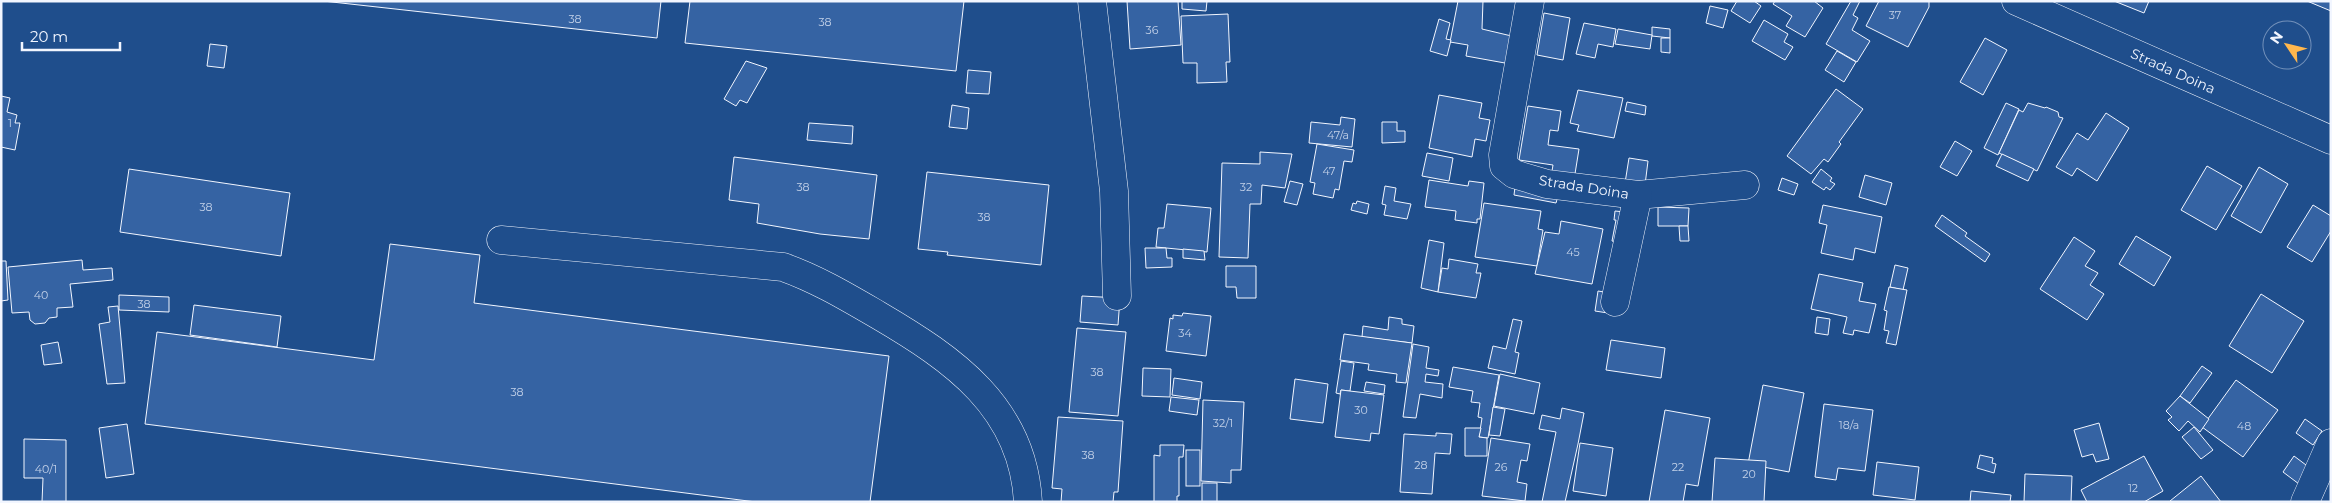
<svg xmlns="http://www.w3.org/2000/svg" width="2332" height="503" viewBox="0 0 2332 503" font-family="Montserrat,sans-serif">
  <rect width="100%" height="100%" fill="#1f4e8c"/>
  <g fill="#3563a3" stroke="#f2f6ff">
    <polygon points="323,1 661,1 657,38"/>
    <polygon points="690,1 964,1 956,71 685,43"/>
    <polygon points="1127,1 1178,1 1181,45 1130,49"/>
    <polygon points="1182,1 1207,1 1206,11 1182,9"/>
    <polygon points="1458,1 1483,1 1482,29 1520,38 1516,65 1466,56 1468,45 1450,42"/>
    <polygon points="1737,1 1754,1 1761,6 1750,23 1731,11"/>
    <polygon points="1775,1 1814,1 1823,8 1805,37 1786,26 1792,16 1773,4"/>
    <polygon points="1851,1 1860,1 1853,15 1858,18 1852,30 1870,41 1857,62 1826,44"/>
    <polygon points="1879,1 1929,1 1929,7 1908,47 1866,26"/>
    <polygon points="2114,1 2149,1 2144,13"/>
    <polygon points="2307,1 2331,1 2331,11"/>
    <polygon points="1710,6 1728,10 1723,28 1706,23"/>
    <polygon points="1544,13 1570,18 1563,60 1537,55"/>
    <polygon points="1228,14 1230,62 1226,62 1227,82 1197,83 1197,63 1183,63 1181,16"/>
    <polygon points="1439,19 1450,23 1446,39 1451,40 1447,56 1430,51"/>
    <polygon points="1764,20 1788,34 1784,42 1793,47 1785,60 1752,41"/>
    <polygon points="1584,23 1616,29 1613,47 1598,44 1595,58 1576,54"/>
    <polygon points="1652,27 1670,29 1670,38 1652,36"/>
    <polygon points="1618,29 1652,35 1650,49 1615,44"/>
    <polygon points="1661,38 1670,38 1670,53 1661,52"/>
    <polygon points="1985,38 2007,50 1983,95 1960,82"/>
    <polygon points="210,44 227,46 224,68 207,66"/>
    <polygon points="1837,51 1856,62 1844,82 1825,70"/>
    <polygon points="746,61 767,68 747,103 740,100 736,106 724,99"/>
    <polygon points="968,70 991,72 989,94 966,93"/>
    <polygon points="1836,89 1863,109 1839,142 1841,144 1828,162 1824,159 1811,174 1787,156"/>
    <polygon points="1578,90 1623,98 1614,138 1577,131 1579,125 1570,123"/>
    <polygon points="1439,95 1482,103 1479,118 1490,120 1486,141 1475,139 1472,157 1429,148"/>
    <polygon points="1,96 10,98 7,112 17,115 15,123 20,123 15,150 1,147"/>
    <polygon points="1627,102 1646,106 1645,115 1625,111"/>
    <polygon points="2006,103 2019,109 1998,155 1984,148"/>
    <polygon points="2028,103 2045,108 2046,107 2058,112 2059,117 2063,118 2037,171 1999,153 2019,110 2023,112"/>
    <polygon points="952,105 969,108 967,129 949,127"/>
    <polygon points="1528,106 1561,111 1558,131 1550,130 1548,145 1579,149 1574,180 1551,177 1553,165 1519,160"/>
    <polygon points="2106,113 2129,128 2097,181 2077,168 2072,176 2056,167 2077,133 2088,140"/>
    <polygon points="1341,117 1355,119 1352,147 1309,143 1311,122 1340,125"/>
    <polygon points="1382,122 1397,122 1397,131 1405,131 1405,142 1382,143"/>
    <polygon points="809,123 853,126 852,144 807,140"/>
    <polygon points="1955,141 1972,151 1957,176 1940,167"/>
    <polygon points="1317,144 1354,150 1352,162 1344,161 1339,190 1335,189 1333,198 1313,194 1315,183 1310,182"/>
    <polygon points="1260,152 1292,154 1285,188 1262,185 1261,204 1250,204 1248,258 1219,257 1222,163 1260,164"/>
    <polygon points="1427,153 1453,158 1449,181 1422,176"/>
    <polygon points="2002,154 2034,169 2028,181 1996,166"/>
    <polygon points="734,157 877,175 869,239 820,234 757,223 759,204 729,200"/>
    <polygon points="1629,158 1648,161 1645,185 1625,183"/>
    <polygon points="2207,166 2242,186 2216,230 2181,210"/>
    <polygon points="2259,167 2288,184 2261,233 2231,216"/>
    <polygon points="129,169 290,193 281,256 120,232"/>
    <polygon points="1821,169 1832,178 1830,181 1835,184 1830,190 1826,187 1824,190 1812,182"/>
    <polygon points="927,172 1049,185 1041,265 947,255 948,252 918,249"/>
    <polygon points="1865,175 1892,183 1886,205 1859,197"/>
    <polygon points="1782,178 1798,184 1794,195 1778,190"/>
    <polygon points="1429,180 1468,186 1469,181 1484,183 1480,219 1477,219 1477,223 1455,220 1456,211 1425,207"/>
    <polygon points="1290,181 1303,184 1297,205 1284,202"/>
    <polygon points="1385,186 1396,188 1394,201 1411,204 1407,219 1384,215 1386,205 1382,204"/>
    <polygon points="1515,187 1558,196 1556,203 1514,195"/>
    <polygon points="1357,201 1369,204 1367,214 1351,210 1353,203 1356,204"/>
    <polygon points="1484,203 1541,211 1538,229 1543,230 1537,266 1475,257"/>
    <polygon points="1167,204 1211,208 1207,252 1156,247 1158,228 1164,228"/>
    <polygon points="1823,205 1882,217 1875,253 1855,248 1853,260 1821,253 1827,225 1819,223"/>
    <polygon points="2313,205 2331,216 2331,231 2312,262 2287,247"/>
    <polygon points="1658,207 1689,208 1688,226 1658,226"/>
    <polygon points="1615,211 1625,212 1620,243 1612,241 1616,220 1614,220"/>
    <polygon points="1942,215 1967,233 1965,236 1990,254 1985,262 1935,226"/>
    <polygon points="1561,221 1603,229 1592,284 1535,274 1545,232 1559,234"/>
    <polygon points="1679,226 1688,226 1689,241 1680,241"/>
    <polygon points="2136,236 2171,257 2154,286 2119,264"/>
    <polygon points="2074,237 2095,251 2085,266 2098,273 2090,285 2104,294 2087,320 2040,289"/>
    <polygon points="1429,240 1444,243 1438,292 1421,288"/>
    <polygon points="390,244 480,255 474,303 889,356 870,502 756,502 145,424 157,332 374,360"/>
    <polygon points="1145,248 1166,248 1167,258 1172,258 1172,267 1146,268"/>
    <polygon points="1183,249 1204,251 1205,260 1183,258"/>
    <polygon points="1449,259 1478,264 1476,273 1481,273 1476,298 1438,292 1442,268 1448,269"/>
    <polygon points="82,260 83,270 112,268 113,280 70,284 73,307 57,308 57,317 49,318 45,323 35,324 30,320 29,312 12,313 8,267"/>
    <polygon points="1,261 6,261 8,300 1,301"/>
    <polygon points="1895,265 1908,268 1903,290 1890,287"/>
    <polygon points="1226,266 1256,266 1256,298 1237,298 1236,287 1226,287"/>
    <polygon points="1819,274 1863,283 1859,301 1876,304 1869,333 1854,330 1853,335 1843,333 1847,317 1811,309"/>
    <polygon points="1889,287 1907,290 1896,345 1886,343 1889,331 1884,330 1887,311 1884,310"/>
    <polygon points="1598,291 1604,292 1610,300 1608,313 1595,311"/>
    <polygon points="2261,294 2304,321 2272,373 2229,346"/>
    <polygon points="119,295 169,297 169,312 119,310"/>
    <polygon points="1082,296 1120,298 1118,325 1080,322"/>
    <polygon points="194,305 281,316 277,347 190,335"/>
    <polygon points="118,306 125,383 107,384 99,324 110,322 108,307"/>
    <polygon points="1183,313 1211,316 1206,356 1166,351 1170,318 1173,319 1173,315 1182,316"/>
    <polygon points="1389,317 1402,319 1402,324 1414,326 1412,343 1362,337 1363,326 1388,330"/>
    <polygon points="1817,317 1830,319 1828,335 1815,333"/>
    <polygon points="1513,319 1522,321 1515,352 1519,353 1515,374 1488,368 1493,346 1506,349"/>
    <polygon points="1077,328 1126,332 1118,416 1069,412"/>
    <polygon points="1344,334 1412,343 1406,383 1396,382 1397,374 1368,370 1369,364 1340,360"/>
    <polygon points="1611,340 1665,348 1661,378 1606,370"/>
    <polygon points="58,342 62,363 44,365 41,345"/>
    <polygon points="1413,344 1429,347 1426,368 1439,370 1438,376 1426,374 1425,382 1443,384 1442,398 1420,394 1416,418 1403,417"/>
    <polygon points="1341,361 1354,363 1350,391 1341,390 1340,394 1336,393"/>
    <polygon points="2202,366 2212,373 2190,403 2180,396"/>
    <polygon points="1453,367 1499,375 1488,438 1479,437 1482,418 1478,417 1480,403 1471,402 1473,391 1449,387"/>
    <polygon points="1143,368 1171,369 1170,397 1142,396"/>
    <polygon points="1500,374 1540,383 1534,414 1494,406"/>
    <polygon points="1174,378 1202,382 1200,399 1172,395"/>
    <polygon points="1295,379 1328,384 1323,423 1290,419"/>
    <polygon points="2236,380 2278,410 2243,457 2202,427"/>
    <polygon points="1366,382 1385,385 1384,394 1364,391"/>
    <polygon points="1763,385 1804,393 1789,472 1748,464"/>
    <polygon points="1341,390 1384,395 1379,434 1371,433 1370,441 1335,437"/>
    <polygon points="2180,396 2209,419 2200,432 2188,421 2179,431 2168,420 2172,417 2166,411"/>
    <polygon points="1171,397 1199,400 1197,415 1169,411"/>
    <polygon points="1203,400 1244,402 1241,470 1231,470 1231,483 1201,481"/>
    <polygon points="1824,404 1873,410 1865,471 1838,468 1836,480 1815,477"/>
    <polygon points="1493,407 1505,409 1500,436 1489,435"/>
    <polygon points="1562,408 1584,413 1578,444 1565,502 1542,502 1556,432 1539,429 1542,415 1560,419"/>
    <polygon points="1665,410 1710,418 1698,486 1686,484 1683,502 1649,502"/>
    <polygon points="1058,417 1123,421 1118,492 1114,492 1113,502 1061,502 1062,489 1052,488"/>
    <polygon points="2305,419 2322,431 2313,445 2296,433"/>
    <polygon points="2099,423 2109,459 2096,462 2093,454 2082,457 2074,430"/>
    <polygon points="127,424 134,474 106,478 99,428"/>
    <polygon points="2194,427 2213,450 2201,459 2182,437"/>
    <polygon points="1465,428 1481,428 1479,437 1487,438 1487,456 1465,456"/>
    <polygon points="1436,433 1452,434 1450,454 1435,453 1432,494 1400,492 1404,434 1436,436"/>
    <polygon points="1491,438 1530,444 1527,461 1521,460 1517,482 1527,484 1525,501 1482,496"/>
    <polygon points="24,439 66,440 66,502 42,502 43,478 24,478"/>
    <polygon points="1580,443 1613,448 1606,496 1573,491"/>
    <polygon points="1160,445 1184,445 1183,457 1179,457 1179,496 1177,496 1177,502 1154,502 1154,455 1160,456"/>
    <rect x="1186" y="450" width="14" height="36"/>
    <polygon points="1980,455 1993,458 1992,463 1996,464 1994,473 1977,468"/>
    <polygon points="2144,456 2163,491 2144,502 2087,502 2081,490"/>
    <polygon points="2294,456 2314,471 2303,487 2283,472"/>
    <polygon points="1715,458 1766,461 1764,502 1712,502"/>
    <polygon points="1877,462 1919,467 1915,500 1873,495"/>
    <polygon points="2025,474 2072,476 2071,502 2024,502"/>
    <polygon points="2201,476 2221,502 2171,502 2170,501"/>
    <rect x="1202" y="483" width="15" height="19"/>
    <polygon points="1971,491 2011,495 2010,502 1970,502"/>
  </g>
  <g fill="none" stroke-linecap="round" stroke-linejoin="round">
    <g stroke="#f2f6ff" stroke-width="29">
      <g id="minor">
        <polyline points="1092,1 1114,191 1117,296"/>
        <polyline points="1530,1 1503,155 1504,166 1514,174 1547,184 1638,195 1745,185"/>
        <path d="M501,240l282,27c34,12 64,30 95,48 75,44 145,92 150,187"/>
        <polyline points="1615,302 1638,195"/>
        <polyline points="2305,502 2331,443"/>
      </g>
    </g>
    <g stroke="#f2f6ff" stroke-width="29">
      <polyline id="major" points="2016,1 2331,140"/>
    </g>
    <use href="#minor" stroke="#1f4e8c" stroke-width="28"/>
    <use href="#major" stroke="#1f4e8c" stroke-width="28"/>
  </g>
  <g text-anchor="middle" stroke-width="4" stroke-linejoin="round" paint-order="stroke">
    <g font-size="11" fill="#c3d1e8">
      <text x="1895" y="19">37</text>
      <text x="575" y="23">38</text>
      <text x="825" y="26">38</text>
      <text x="1152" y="34">36</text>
      <text x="10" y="127">1</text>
      <text x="1338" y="139">47/a</text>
      <text x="1329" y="175">47</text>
      <text x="803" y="191">38</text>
      <text x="1246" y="191">32</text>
      <text x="206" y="211">38</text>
      <text x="984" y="221">38</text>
      <text x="1573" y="256">45</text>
      <text x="41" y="299">40</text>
      <text x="144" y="308">38</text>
      <text x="1185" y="337">34</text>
      <text x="1097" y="376">38</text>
      <text x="517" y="396">38</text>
      <text x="1361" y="414">30</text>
      <text x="1223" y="427">32/1</text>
      <text x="1849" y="429">18/a</text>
      <text x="2244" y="430">48</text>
      <text x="1088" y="459">38</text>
      <text x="1421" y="469">28</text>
      <text x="1501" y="471">26</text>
      <text x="1678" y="471">22</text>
      <text x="46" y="473">40/1</text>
      <text x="1749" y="478">20</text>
      <text x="2133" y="492">12</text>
    </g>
    <g font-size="14" fill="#f2f6ff" stroke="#1f4e8c">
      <text transform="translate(2173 71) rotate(24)" y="5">Strada Doina</text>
      <text transform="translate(1584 187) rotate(9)" y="5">Strada Doina</text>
    </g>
  </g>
  <rect width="2332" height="503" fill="none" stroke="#f2f6ff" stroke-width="5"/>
  <g transform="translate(2287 45) rotate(305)"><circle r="24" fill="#1f4e8c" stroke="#7391ba"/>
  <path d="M0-4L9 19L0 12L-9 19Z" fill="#ffb74d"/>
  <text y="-8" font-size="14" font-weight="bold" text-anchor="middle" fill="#f2f6ff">N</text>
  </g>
  <path d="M22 42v8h98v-8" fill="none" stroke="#f2f6ff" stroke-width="2.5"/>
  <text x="30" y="42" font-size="15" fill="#f2f6ff" stroke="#1f4e8c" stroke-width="4" paint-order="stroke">20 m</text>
</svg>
